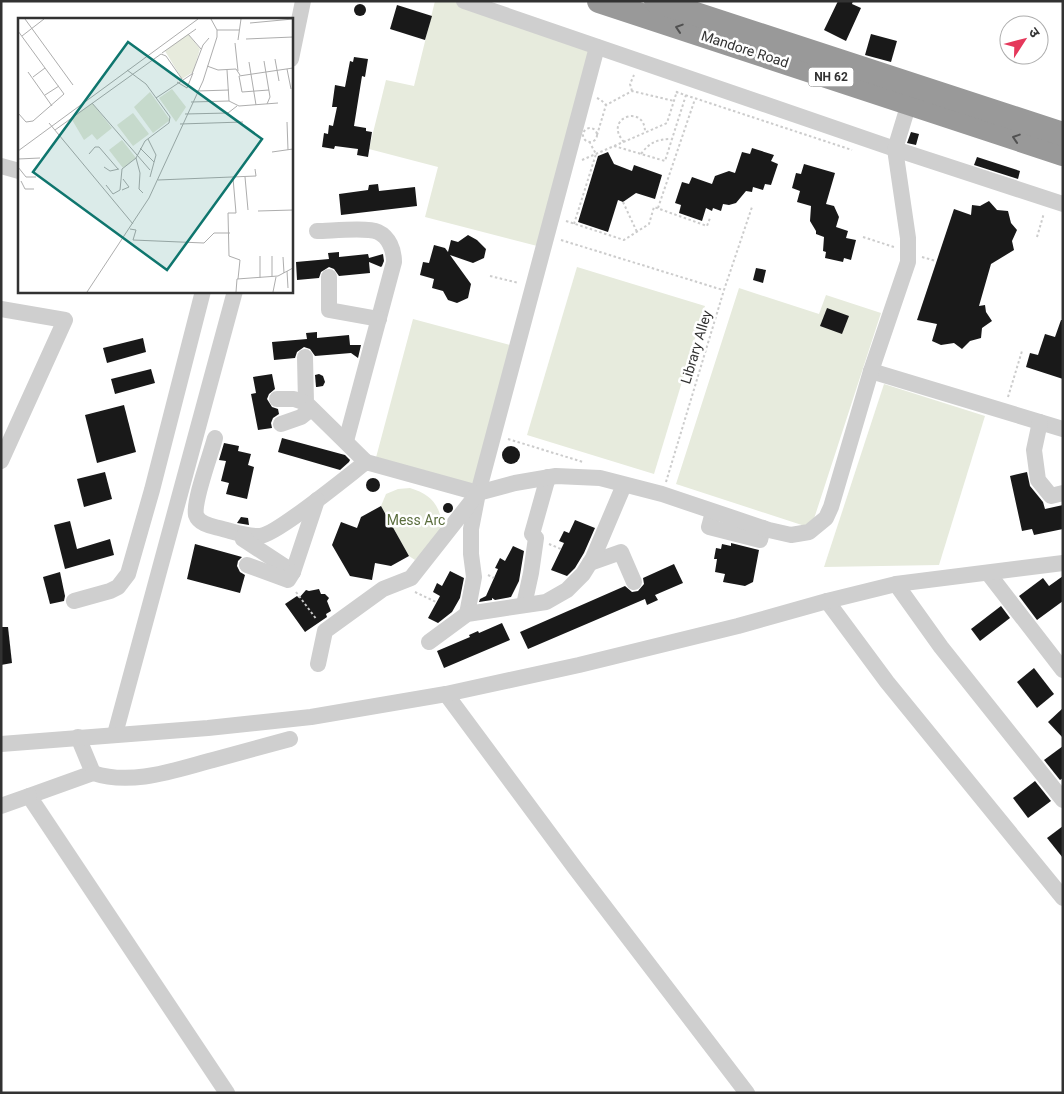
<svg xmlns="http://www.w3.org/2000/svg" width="1064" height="1094" viewBox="0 0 1064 1094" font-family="Roboto,'Noto Sans Devanagari',sans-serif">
  <rect width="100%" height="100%" fill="#fff"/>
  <g fill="#e7ebdd">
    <polygon points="435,1 463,1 597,47 545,248 425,217 438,167 369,149 386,80 414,86"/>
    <polygon points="577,267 705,306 654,474 527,435"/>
    <polygon points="739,288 819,314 826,295 881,313 811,528 676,484"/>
    <polygon points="413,319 517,347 478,493 374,465"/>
    <polygon points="884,384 985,416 939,565 824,567"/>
    <path d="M410,488c17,5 28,14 31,31 1,4 1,12 0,16 -3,7 -20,19 -26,25l-6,-4 -28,-50 5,-12 12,-5z"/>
  </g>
  <g fill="#191919">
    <polygon points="838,1 853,1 852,4 861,8 846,41 824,30"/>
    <circle cx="360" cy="10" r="6"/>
    <polygon points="397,5 432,16 425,40 390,29"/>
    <polygon points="871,34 897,41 891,62 865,55"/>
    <polygon points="354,57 368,59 365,77 362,76 354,126 366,128 366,131 372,132 368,157 357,155 358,149 335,146 334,149 322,147 324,133 328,134 329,125 333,126 337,107 332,107 335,85 345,87 350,61 353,62"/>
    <polygon points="911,132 919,134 916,145 907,143"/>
    <polygon points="752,148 774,155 771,161 778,164 771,185 765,184 763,190 753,187 752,192 746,191 736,203 729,205 723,204 721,211 713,208 712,211 706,208 702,221 679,213 681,205 675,203 682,182 689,184 692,177 712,184 715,176 729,171 735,173 742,152 750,154"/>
    <polygon points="608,152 614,164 632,171 634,165 662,175 655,199 636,193 623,202 618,200 608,232 578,222 598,156"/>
    <polygon points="977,157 1020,171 1018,179 974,165"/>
    <polygon points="804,164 835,173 826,204 834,206 839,217 836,227 848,231 846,238 856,240 851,260 844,258 843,262 825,258 826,252 823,251 824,237 816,234 816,231 810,221 811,206 797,202 800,191 792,188 796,173 801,174"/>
    <polygon points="378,184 379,191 415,187 417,206 341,215 339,194 368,190 369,185"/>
    <polygon points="989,201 997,210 1008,211 1011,223 1017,230 1012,241 1014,250 991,264 979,306 985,305 986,312 992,321 982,328 981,338 970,341 962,349 954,343 941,345 932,341 937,324 917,320 954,209 971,215 972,205 980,206"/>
    <polygon points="468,235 477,240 486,249 484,258 473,263 450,255 471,284 468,298 457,303 448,300 443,291 432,288 434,279 420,275 423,262 429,263 434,245 445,248 448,252 451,240 458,242"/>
    <polygon points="339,252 339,257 368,254 369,258 383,254 384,261 382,266 381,267 369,262 370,273 339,276 334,269 329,267 321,272 319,278 297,280 296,262 329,259 328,253"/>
    <polygon points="756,268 766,270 763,283 753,280"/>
    <polygon points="827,308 849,316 842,334 820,326"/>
    <polygon points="1061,320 1063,320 1063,379 1026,367 1030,353 1038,355 1045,334 1055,337"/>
    <polygon points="317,332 317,338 349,335 350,345 361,345 358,358 351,353 315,356 310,349 304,347 297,352 295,358 274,360 272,342 307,339 306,333"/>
    <polygon points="143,338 146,352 107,363 103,348"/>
    <polygon points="151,369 155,383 115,394 111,379"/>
    <polygon points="272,374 275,389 269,394 267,399 272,407 278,409 279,414 273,418 271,423 272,428 258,430 251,394 256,393 253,377"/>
    <polygon points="319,374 323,376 325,382 323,386 317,387 316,387 315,375"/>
    <polygon points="124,405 136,452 97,463 85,415"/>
    <polygon points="282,438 345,455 350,460 349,462 340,470 278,452"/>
    <polygon points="224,443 239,446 238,451 251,454 248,465 254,467 247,499 226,494 229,483 221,481 226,461 219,460"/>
    <circle cx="511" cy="455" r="9"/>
    <polygon points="105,472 112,499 84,507 77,479"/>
    <polygon points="1027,472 1030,486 1043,502 1045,509 1063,505 1063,529 1034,535 1032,529 1022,531 1010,476"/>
    <circle cx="373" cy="485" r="7"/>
    <circle cx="448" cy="508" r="5"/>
    <polygon points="381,506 409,556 391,566 375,563 372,580 350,576 332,545 341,522 357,528 361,517"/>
    <polygon points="241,517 248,518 249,525 237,523"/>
    <polygon points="575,520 595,528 584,553 575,568 567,576 551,570 564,543 559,541 564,531 569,533"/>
    <polygon points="70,521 77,549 110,539 114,555 65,569 54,525"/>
    <polygon points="731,543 759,550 753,582 745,586 723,582 725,574 715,572 717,559 714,559 716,548 721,549 722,544 731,546"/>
    <polygon points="195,544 242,557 238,561 237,566 240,572 245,575 240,593 187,579"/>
    <polygon points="513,546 524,551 519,581 511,597 495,600 492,598 492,600 479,602 480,599 486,596 498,569 495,568 500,558 505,561"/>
    <polygon points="674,564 683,583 655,595 658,600 647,605 645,599 528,649 520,632 625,586 632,592 638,591 644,584 643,578"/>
    <polygon points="450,571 464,578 460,598 452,612 438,623 428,618 440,596 433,592 437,583 442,586"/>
    <polygon points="60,572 65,596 64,601 50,604 43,577"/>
    <polygon points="1063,576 1063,601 1037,620 1019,596 1043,578 1049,586"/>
    <polygon points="319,589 321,594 325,594 329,598 327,601 331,611 326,614 327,617 305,632 285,604 297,596 299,598 306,590 309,591"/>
    <polygon points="1001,606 1010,618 980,641 971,629"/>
    <polygon points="502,623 510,640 444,668 437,651 470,637 469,635 478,631 479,633"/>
    <polygon points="1,627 8,627 12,663 1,665"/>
    <polygon points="1034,668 1054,694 1037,708 1017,682"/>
    <polygon points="1063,708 1063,738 1048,722"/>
    <polygon points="1063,746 1063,778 1060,780 1044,760"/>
    <polygon points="1035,781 1051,801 1028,818 1013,798"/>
    <polygon points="1063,826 1063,858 1047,838"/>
  </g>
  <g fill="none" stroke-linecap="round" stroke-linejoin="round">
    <g stroke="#ccc" stroke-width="2" stroke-dasharray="2.5 2.5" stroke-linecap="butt">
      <polyline points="632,91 630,84 634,75"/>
      <polyline points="676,92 852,150"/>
      <polyline points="597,98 601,100 606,105"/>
      <circle cx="590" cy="135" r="7"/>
      <polyline points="597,135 606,105 632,91 674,101"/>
      <path d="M624,142c-22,-24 21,-39 21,-10"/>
      <polyline points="614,146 665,161 686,95"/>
      <path d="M641,154c8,-11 16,-15 30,-15"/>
      <polyline points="582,160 667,123 677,91"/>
      <polyline points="623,202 637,232"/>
      <polyline points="658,208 695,99"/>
      <polyline points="566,221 624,240 649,224 654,207 707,226 710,218"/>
      <polyline points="574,224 596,154 590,143"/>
      <polyline points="863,237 894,247"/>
      <polyline points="1037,237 1044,213"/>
      <polyline points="561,240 723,290"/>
      <polyline points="922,257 936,261"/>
      <polyline points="490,276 519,283"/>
      <polyline points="1008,397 1022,351"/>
      <polyline points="508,439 583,462"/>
      <polyline points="666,482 724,290 752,207"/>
      <polyline points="549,544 561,549"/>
      <polyline points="488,575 494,578"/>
      <polyline points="296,592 317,620"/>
      <polyline points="415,592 436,602"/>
    </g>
    <g stroke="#cfcfcf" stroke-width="16">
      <polyline points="464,1 895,149 1063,204"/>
      <polyline points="291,59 303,1"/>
      <polyline points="1,166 19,171"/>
      <path d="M317,231c13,0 50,-4 61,1 11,5 16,18 16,30l-48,179"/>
      <polyline points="329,277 329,310 379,319"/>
      <polyline points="1,309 65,320 1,461"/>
      <polyline points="305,357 306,403 366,462"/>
      <polyline points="871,371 1063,429"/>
      <polyline points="277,399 294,399 306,403"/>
      <polyline points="1040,422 1034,450 1038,480 1051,496 1063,493"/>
      <polyline points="281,424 301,417 311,409"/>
      <path d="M215,438c-4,16 -22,63 -19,77 3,9 15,11 23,13 13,3 27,9 41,8 16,-1 89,-61 106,-74l112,31"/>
      <polyline points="713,512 709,527 760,540 763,528"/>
      <polyline points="244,535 243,539 293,572 317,500"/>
      <polyline points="590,563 621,552 634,582"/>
      <polyline points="247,565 288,580 293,572"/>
      <polyline points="988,573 1063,670"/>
      <polyline points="896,584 941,647 1063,800"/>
      <polyline points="74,601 110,591 118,587 128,574 152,490 203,291"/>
      <polyline points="827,601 887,682 1063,898"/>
      <polyline points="524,605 531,573 536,538 532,534 548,477"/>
      <polyline points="467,614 474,577 471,554 471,529 478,493 597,47"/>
      <polyline points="429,642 467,614 546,602 567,590 583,574 593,558 624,485"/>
      <polyline points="318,664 325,631 383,589 411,578 478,493 515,483 556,476 600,478 662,494 769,530 791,535 809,532 826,518 831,507 871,371 908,262 908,238 895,149 909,103"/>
      <polyline points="446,694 575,868 747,1093"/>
      <polyline points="115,734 235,291"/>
      <polyline points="78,737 93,773 29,796 227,1093"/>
      <polyline points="1,744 208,728 311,717 446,694 579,665 738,626 827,601 896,584 1063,563"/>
      <path d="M93,773c39,13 82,-3 120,-13 25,-7 51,-14 77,-21"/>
      <polyline points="1,806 29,796"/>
    </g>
    <g stroke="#999" stroke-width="24">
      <polyline points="599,1 1063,154"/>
      <polyline points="656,1 1063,134"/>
    </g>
  </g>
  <defs><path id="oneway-chevron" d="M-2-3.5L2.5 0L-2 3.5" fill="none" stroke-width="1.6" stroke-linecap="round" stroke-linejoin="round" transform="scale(1.25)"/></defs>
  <g stroke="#515151">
    <use href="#oneway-chevron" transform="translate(679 28) rotate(-162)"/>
    <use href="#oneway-chevron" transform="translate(1016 138) rotate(-162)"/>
  </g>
  <g text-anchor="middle" stroke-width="5" stroke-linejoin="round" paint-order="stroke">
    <rect fill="#fff" stroke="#707070" stroke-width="1" x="808.5" y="67.5" width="45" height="19" rx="4"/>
    <g font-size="12" font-weight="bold" fill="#323232">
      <text x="831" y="81">NH 62</text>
    </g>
    <g font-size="14" fill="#323232" stroke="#fff">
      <text transform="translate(745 49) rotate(18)" y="5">Mandore Road</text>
      <text transform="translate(696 347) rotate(-73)" y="5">Library Alley</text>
    </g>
    <g font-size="14" fill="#5b6e3e" stroke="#fff">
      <text x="416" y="525">Mess Arc</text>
    </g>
  </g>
  <g transform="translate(18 18)">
    <rect width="275" height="275" fill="#fff"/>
    <path d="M170,16l12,15 -7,23 -11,7 -17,-28zM154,71l14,18 -10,15 -17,-24zM132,74l20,28 -17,13 -19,-26zM74,85l20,25 -15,12 -5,-6 -8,6 -13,-22zM115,95l16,21 -16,12 -16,-21zM104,122l14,18 -13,10 -14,-18z" fill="#e7ebdd"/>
    <path fill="none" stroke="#adadad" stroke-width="1" d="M7,1l48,66M232,5l43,-4M199,12h22M0,13l46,63 -31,27 -7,1 -8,-9M170,16l13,15M4,18l22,-17M228,21l47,-2M220,22l3,-21M217,25l3,28M144,35l34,-24M257,41l4,22M246,43l6,36 -3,7M231,44l7,43M189,48l11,4 18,-1 4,6M269,51l4,20M109,52l19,14 24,33 -1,6 -24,18 -9,17 4,15 -1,16 4,4M10,54l24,34M15,59l12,-9M159,64l10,6 6,-15M251,72l-27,2 -3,-16 54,-8M179,73l32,-1M27,77l14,-9M138,80l36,-24 11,-29 6,-7M211,83l10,5 39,-3M173,84l38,-1 -2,-31M74,85l58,67M167,96l43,-1 9,-7M269,104l1,28M31,105l84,101M162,106l63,-2M37,112l106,-76 5,2 16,23M130,121l8,16 -6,22M122,130l14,14M0,133l180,-132M254,134l21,-3M71,136l6,-7h4l19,22M0,141l22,-1M0,149l8,10h10M86,149l6,4 9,-2M227,159l3,33M215,160l3,35h-8l1,43 11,4 -2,19M140,162l98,-4 -1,-7M3,163l4,8h9M88,167l7,9 7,-4 2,-21 14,-11M104,172l7,-3 -6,-8M240,193l35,-1M112,211l6,1 -3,10 71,3 10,-10h16M242,238v22M254,238v21M265,239l1,16M269,253l1,17M69,274l62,-94 54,-117 14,-44v-7l-6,-11M218,274l1,-13 41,-3 15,-8M255,274l3,-15"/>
    <path fill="#0f766e" fill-opacity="0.15" stroke="#0f766e" stroke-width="2.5" d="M110,24l134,97 -95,131 -134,-98z"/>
    <rect width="275" height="275" fill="none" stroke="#323232" stroke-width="2.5"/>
  </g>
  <rect width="1064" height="1094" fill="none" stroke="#323232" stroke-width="5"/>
  <g transform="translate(1024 40) rotate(54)"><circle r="24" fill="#ffffff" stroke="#adadad"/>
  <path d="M0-4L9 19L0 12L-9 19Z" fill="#e5385b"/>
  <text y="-8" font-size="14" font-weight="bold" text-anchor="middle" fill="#323232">उ</text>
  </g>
</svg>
